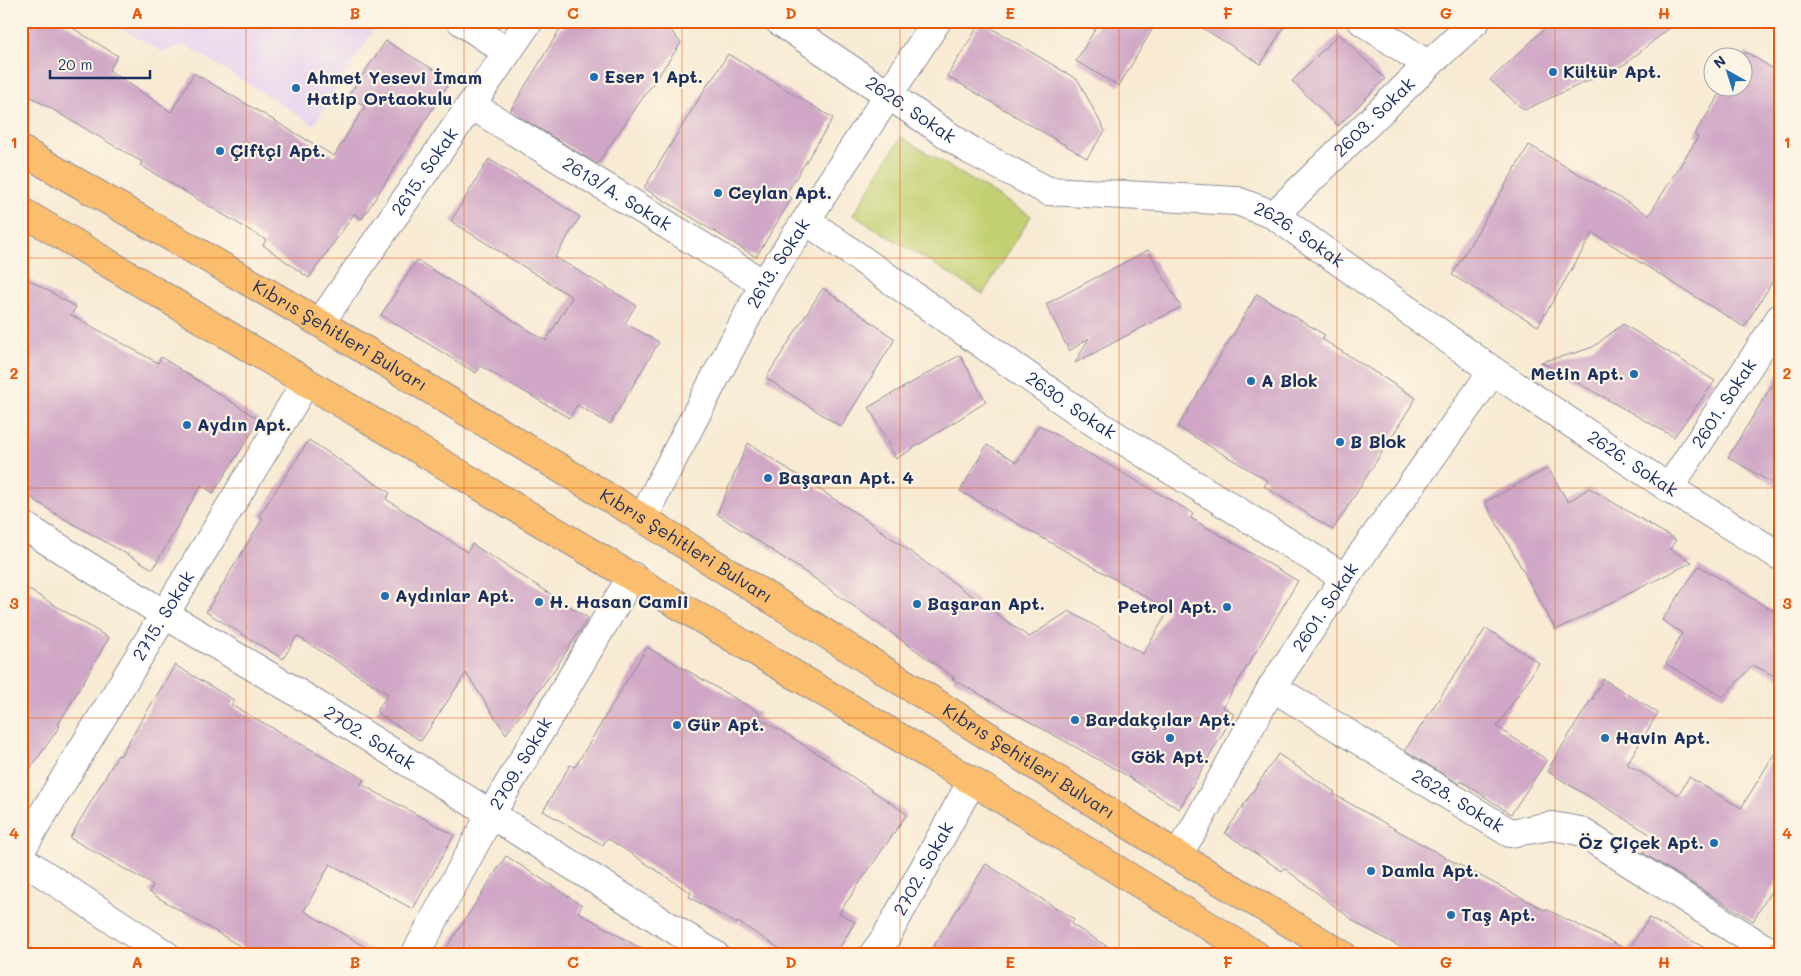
<svg xmlns="http://www.w3.org/2000/svg" width="1801" height="976" viewBox="0 0 1801 976" font-family="Mali,sans-serif">
  <rect width="100%" height="100%" fill="#fcf5e5"/>
  <filter id="ink" filterUnits="userSpaceOnUse"><feTurbulence type="fractalNoise" baseFrequency=".02" numOctaves="2"/><feDisplacementMap in="SourceGraphic" scale="10" xChannelSelector="R" yChannelSelector="G"/><feConvolveMatrix kernelMatrix="1 2 1 2 8 2 1 2 1" color-interpolation-filters="sRGB"/></filter>
  <filter id="wash" filterUnits="userSpaceOnUse"><feTurbulence type="fractalNoise" baseFrequency=".0096" numOctaves="4" result="noise"/><feDisplacementMap in="SourceGraphic" scale="20" xChannelSelector="R" yChannelSelector="G"/><feGaussianBlur stdDeviation="1.12" result="paint"/><feColorMatrix in="noise" values="0 0 0 0 0 0 0 0 0 0 0 0 0 0 0 0 0 1.4 0 .05"/><feComposite in="paint" operator="in"/></filter>
  <g filter="url(#wash)">
    <rect width="100%" height="100%" fill="#f8ead3"/>
    <polygon fill="#e6d3f0" points="107,21 379,21 314,125 186,45 163,52"/>
    <polygon fill="#c3d071" stroke="#6f8068" points="901,137 1031,216 983,294 853,215"/>
    <g id="blocks">
      <g fill="#d0a7c6">
        <polygon points="21,21 61,21 118,56 109,70 171,112 194,73 334,156 365,106 348,96 386,41 451,80 362,219 354,214 309,278 263,245 266,240 140,165 142,162 21,91"/>
        <polygon points="573,21 656,21 668,27 681,43 597,164 510,111 560,29"/>
        <polygon points="1100,21 1157,21 1119,86 1076,61"/>
        <polygon points="1191,21 1288,21 1261,64"/>
        <polygon points="1553,21 1678,21 1625,64 1524,110 1490,80"/>
        <polygon points="981,22 1078,80 1105,131 1087,158 947,76"/>
        <polygon points="1339,34 1385,79 1338,126 1292,81"/>
        <polygon points="1746,52 1780,73 1780,270 1744,327 1593,233 1538,326 1452,275 1529,145 1649,215 1698,137 1694,135 1724,88 1744,88 1743,58"/>
        <polygon points="728,54 833,118 786,194 792,198 756,257 644,188 711,79 712,80"/>
        <polygon points="489,159 580,217 555,257 636,305 625,323 659,342 610,424 577,405 569,418 481,366 476,373 381,315 417,260 546,341 572,297 451,221"/>
        <polygon points="1148,250 1181,307 1075,363 1089,338 1069,351 1046,304"/>
        <polygon points="21,275 76,307 71,315 158,363 161,357 260,420 213,493 201,485 153,569 56,514 21,491"/>
        <polygon points="823,288 895,339 841,427 766,378"/>
        <polygon points="1257,294 1325,335 1322,339 1416,398 1333,530 1264,486 1268,481 1178,427"/>
        <polygon points="1623,324 1715,381 1674,437 1541,362 1575,353 1593,347"/>
        <polygon points="960,355 986,402 896,459 869,407"/>
        <polygon points="1780,372 1780,488 1728,457"/>
        <polygon points="1039,425 1193,513 1191,518 1298,581 1223,707 1234,714 1179,809 1119,771 952,679 955,678 811,576 717,514 748,443 865,519 1029,637 1069,611 1143,654 1169,610 960,491 987,445 1017,462"/>
        <polygon points="309,440 390,493 386,499 467,552 472,544 588,618 555,669 506,734 466,673 421,741 376,712 388,694 297,636 283,659 206,612 263,518 259,516"/>
        <polygon points="1548,468 1568,502 1589,488 1676,540 1670,549 1692,562 1556,630 1485,502"/>
        <polygon points="1699,566 1780,615 1780,679 1753,665 1723,697 1666,664 1682,633 1662,620"/>
        <polygon points="21,585 109,638 58,725 60,726 21,782"/>
        <polygon points="1486,628 1539,663 1497,727 1547,760 1511,814 1461,781 1459,784 1405,750"/>
        <polygon points="647,647 760,713 758,717 820,755 907,814 839,913 855,922 835,955 790,955 738,922 737,924 689,897 691,893 607,838 603,845 543,811 570,765 575,767"/>
        <polygon points="175,665 234,700 231,705 364,779 361,784 454,835 413,909 330,864 304,911 379,955 255,955 149,892 153,885 70,838 118,755 120,756"/>
        <polygon points="1603,679 1658,713 1627,764 1678,795 1689,777 1741,808 1780,745 1780,876 1753,921 1643,853 1653,836 1547,771 1592,698 1594,699 1593,697"/>
        <polygon points="1278,754 1335,792 1333,794 1450,860 1545,910 1546,909 1628,950 1649,918 1718,955 1415,955 1358,924 1284,868 1282,871 1225,833"/>
        <polygon points="506,856 582,905 578,912 652,955 442,955"/>
        <polygon points="986,864 1074,919 1071,924 1121,955 928,955"/>
      </g>
    </g>
  </g>
  <g filter="url(#ink)">
    <use href="#blocks" fill-opacity="0" stroke="#8a8c98" stroke-width="1"/>
    <g fill="none" stroke-linecap="round" stroke-linejoin="round">
      <g stroke="#8a8c98" stroke-width="30">
        <g id="minor">
          <polyline points="461,21 507,52"/>
          <path id="s1" d="M779,21l191,129 78,41 189,10 37,14 219,156 176,117 111,68"/>
          <polyline points="1362,21 1428,65"/>
          <path id="s2" d="M471,105l293,179"/>
          <path id="s3" d="M1274,215l154,-150 48,-44"/>
          <path id="s4" d="M807,221l282,198 256,159"/>
          <path id="s5" d="M320,323l209,-302"/>
          <path id="s6" d="M1669,488l111,-170"/>
          <path id="s7" d="M644,519l10,-24 110,-211 173,-263"/>
          <path id="s8" d="M21,524l143,90 129,76 422,265"/>
          <path id="s9" d="M1272,687l238,146 42,-7 28,5 182,116 17,8"/>
          <path id="s10" d="M21,850l285,-468"/>
          <path id="s11" d="M1177,855l17,-26 78,-142 73,-109 148,-207"/>
          <polyline points="21,859 166,955"/>
          <path id="s12" d="M415,955l76,-141 141,-238"/>
          <path id="s13" d="M873,955l13,-18 86,-156"/>
        </g>
      </g>
      <g stroke="#8a8c98" stroke-width="30">
        <g id="major">
          <path id="s14" d="M21,150l299,173 324,196 533,336 166,100"/>
          <polyline points="21,211 972,781 1256,955"/>
          <polyline points="1779,955 1780,954"/>
        </g>
      </g>
      <use href="#minor" stroke="#fff" stroke-width="28"/>
      <use href="#major" stroke="#fbbd6e" stroke-width="28"/>
    </g>
  </g>
  <path fill="none" stroke="#e8590c" stroke-width="1" stroke-opacity="0.55" d="M246,21v934M464,21v934M682,21v934M900,21v934M1119,21v934M1337,21v934M1555,21v934M21,258h1759M21,488h1759M21,718h1759"/>
  <g fill="#1f6fb2" stroke="#fcf5e5" stroke-width="2">
    <circle cx="1553" cy="72" r="5"/>
    <circle cx="594" cy="77" r="5"/>
    <circle cx="296" cy="88" r="5"/>
    <circle cx="220" cy="151" r="5"/>
    <circle cx="718" cy="193" r="5"/>
    <circle cx="1634" cy="374" r="5"/>
    <circle cx="1251" cy="381" r="5"/>
    <circle cx="187" cy="425" r="5"/>
    <circle cx="1340" cy="442" r="5"/>
    <circle cx="768" cy="478" r="5"/>
    <circle cx="385" cy="596" r="5"/>
    <circle cx="539" cy="602" r="5"/>
    <circle cx="917" cy="604" r="5"/>
    <circle cx="1227" cy="607" r="5"/>
    <circle cx="1075" cy="720" r="5"/>
    <circle cx="677" cy="725" r="5"/>
    <circle cx="1170" cy="738" r="5"/>
    <circle cx="1605" cy="738" r="5"/>
    <circle cx="1714" cy="843" r="5"/>
    <circle cx="1371" cy="871" r="5"/>
    <circle cx="1451" cy="915" r="5"/>
  </g>
  <g text-anchor="middle" stroke-width="4.5" stroke-linejoin="round" paint-order="stroke">
    <g font-size="18" font-weight="bold" fill="#1b2f5e" stroke="#fcf5e5" text-anchor="start">
      <text x="1563" y="78">Kültür Apt.</text>
      <text x="604" y="83">Eser 1 Apt.</text>
      <text x="306" y="84">Ahmet Yesevi İmam<tspan x="306" dy="21">Hatip Ortaokulu</tspan></text>
      <text x="230" y="157">Çiftçi Apt.</text>
      <text x="728" y="199">Ceylan Apt.</text>
      <text x="1624" y="380" text-anchor="end">Metin Apt.</text>
      <text x="1261" y="387">A Blok</text>
      <text x="197" y="431">Aydın Apt.</text>
      <text x="1350" y="448">B Blok</text>
      <text x="778" y="484">Başaran Apt. 4</text>
      <text x="395" y="602">Aydınlar Apt.</text>
      <text x="549" y="608">H. Hasan Camii</text>
      <text x="927" y="610">Başaran Apt.</text>
      <text x="1217" y="613" text-anchor="end">Petrol Apt.</text>
      <text x="1085" y="726">Bardakçılar Apt.</text>
      <text x="687" y="731">Gür Apt.</text>
      <text x="1615" y="744">Havin Apt.</text>
      <text x="1170" y="763" text-anchor="middle">Gök Apt.</text>
      <text x="1704" y="849" text-anchor="end">Öz Çiçek Apt.</text>
      <text x="1381" y="877">Damla Apt.</text>
      <text x="1461" y="921">Taş Apt.</text>
    </g>
    <g font-size="18" fill="#1b2f5e" stroke="#fcf5e5">
      <text dy="6" stroke="none"><textPath href="#s1" startOffset="159">2626. Sokak</textPath></text>
      <text dy="6" stroke="none"><textPath href="#s3" startOffset="140">2603. Sokak</textPath></text>
      <text dy="6" stroke="none"><textPath href="#s5" startOffset="184">2615. Sokak</textPath></text>
      <text dy="6" stroke="none"><textPath href="#s2" startOffset="171">2613/A. Sokak</textPath></text>
      <text dy="6" stroke="none"><textPath href="#s1" startOffset="579">2626. Sokak</textPath></text>
      <text dy="6" stroke="none"><textPath href="#s7" startOffset="289">2613. Sokak</textPath></text>
      <text dy="6" stroke="none"><textPath href="#s14" startOffset="369">Kıbrıs Şehitleri Bulvarı</textPath></text>
      <text dy="6" stroke="none"><textPath href="#s6" startOffset="101">2601. Sokak</textPath></text>
      <text dy="6" stroke="none"><textPath href="#s4" startOffset="322">2630. Sokak</textPath></text>
      <text dy="6" stroke="none"><textPath href="#s1" startOffset="984">2626. Sokak</textPath></text>
      <text dy="6" stroke="none"><textPath href="#s14" startOffset="774">Kıbrıs Şehitleri Bulvarı</textPath></text>
      <text dy="6" stroke="none"><textPath href="#s11" startOffset="289">2601. Sokak</textPath></text>
      <text dy="6" stroke="none"><textPath href="#s10" startOffset="274">2715. Sokak</textPath></text>
      <text dy="6" stroke="none"><textPath href="#s8" startOffset="409">2702. Sokak</textPath></text>
      <text dy="6" stroke="none"><textPath href="#s14" startOffset="1179">Kıbrıs Şehitleri Bulvarı</textPath></text>
      <text dy="6" stroke="none"><textPath href="#s12" startOffset="219">2709. Sokak</textPath></text>
      <text dy="6" stroke="none"><textPath href="#s9" startOffset="218">2628. Sokak</textPath></text>
      <text dy="6" stroke="none"><textPath href="#s13" startOffset="100">2702. Sokak</textPath></text>
    </g>
  </g>
  <rect width="1801" height="976" fill="none" stroke="#fcf5e5" stroke-width="55"/>
  <g transform="translate(1728 72) rotate(321)"><circle r="24" fill="#fcf5e5" stroke="#a2a6af"/>
  <path d="M0-4L9 19L0 12L-9 19Z" fill="#1f6fb2"/>
  <text y="-8" font-size="14" font-weight="bold" text-anchor="middle" fill="#1b2f5e">N</text>
  </g>
  <path d="M50 70v8h100v-8" fill="none" stroke="#1b2f5e" stroke-width="2.5"/>
  <text x="58" y="70" font-size="15" fill="#1b2f5e" stroke="#fcf5e5" stroke-width="4" paint-order="stroke">20 m</text>
  <rect x="28" y="28" width="1746" height="920" fill="none" stroke="#e8590c" stroke-width="2"/>
  <g font-size="16" text-anchor="middle" font-weight="bold" fill="#e8590c">
    <text x="137" y="19">A</text>
    <text x="355" y="19">B</text>
    <text x="573" y="19">C</text>
    <text x="791" y="19">D</text>
    <text x="1010" y="19">E</text>
    <text x="1228" y="19">F</text>
    <text x="1446" y="19">G</text>
    <text x="1664" y="19">H</text>
    <text x="14" y="148">1</text>
    <text x="1787" y="148">1</text>
    <text x="14" y="379">2</text>
    <text x="1787" y="379">2</text>
    <text x="14" y="609">3</text>
    <text x="1787" y="609">3</text>
    <text x="14" y="839">4</text>
    <text x="1787" y="839">4</text>
    <text x="137" y="968">A</text>
    <text x="355" y="968">B</text>
    <text x="573" y="968">C</text>
    <text x="791" y="968">D</text>
    <text x="1010" y="968">E</text>
    <text x="1228" y="968">F</text>
    <text x="1446" y="968">G</text>
    <text x="1664" y="968">H</text>
  </g>
</svg>
